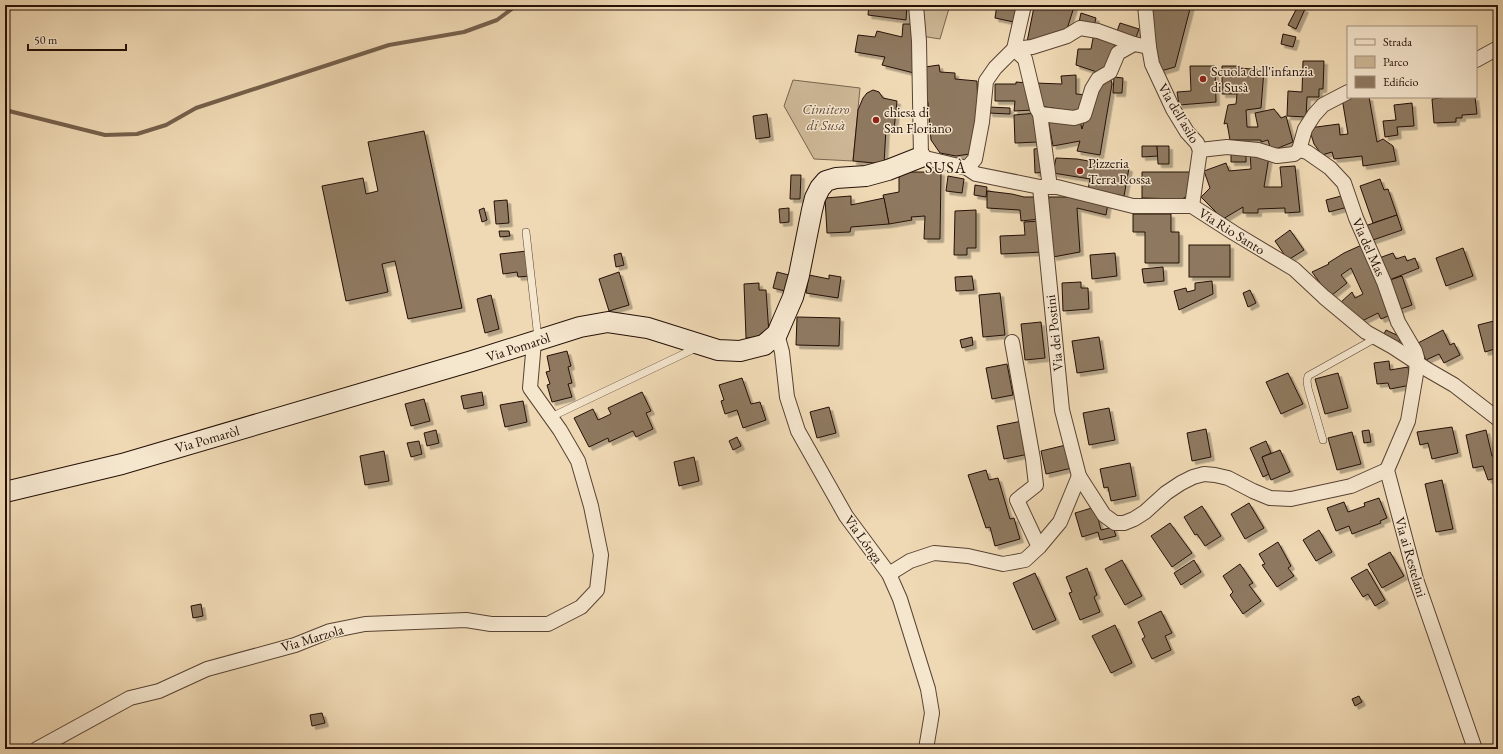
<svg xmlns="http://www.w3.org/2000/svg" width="1503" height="754" viewBox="0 0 1503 754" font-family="'EB Garamond',serif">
  <defs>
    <filter id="shadow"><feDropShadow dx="3.5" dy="3.5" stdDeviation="0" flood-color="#0004"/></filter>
  </defs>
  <rect width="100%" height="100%" fill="#efd9b4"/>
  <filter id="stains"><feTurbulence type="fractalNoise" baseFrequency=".005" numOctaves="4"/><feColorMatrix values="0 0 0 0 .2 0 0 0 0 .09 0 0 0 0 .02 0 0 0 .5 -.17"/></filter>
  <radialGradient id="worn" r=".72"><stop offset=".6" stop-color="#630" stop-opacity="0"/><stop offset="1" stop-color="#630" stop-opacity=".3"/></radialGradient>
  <g fill="#cdb796" stroke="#79644e">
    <polygon points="921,5 950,5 940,39 921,36"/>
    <polygon points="793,80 860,88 853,161 814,159 784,106"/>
  </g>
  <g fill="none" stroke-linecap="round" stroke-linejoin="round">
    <polyline stroke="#75604b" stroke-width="4" points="5,110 105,135 137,134 166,125 196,108 389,45 464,32 497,20 517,5"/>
  </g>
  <g fill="#8e7960" stroke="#251006" filter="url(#shadow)">
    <polygon points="869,5 907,5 906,20 868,15"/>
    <polygon points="997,5 1017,5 1014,22 995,18"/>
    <polygon points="1050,5 1068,5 1074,7 1066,32 1027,42 1034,7 1049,8"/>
    <polygon points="1153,5 1191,5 1175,67 1161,71 1149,35"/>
    <polygon points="1298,6 1305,9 1296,29 1288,25"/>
    <polygon points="1081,13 1096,18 1094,26 1079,22"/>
    <polygon points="1120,23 1139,29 1135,40 1116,34"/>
    <polygon points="903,24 912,24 914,73 882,65 885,57 855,52 858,35 875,37 877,31 902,37"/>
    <polygon points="1094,33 1116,41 1110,62 1103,74 1076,65 1078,49 1091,49"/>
    <polygon points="1283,34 1296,37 1293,47 1281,44"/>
    <polygon points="1303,61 1324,61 1323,89 1319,89 1319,97 1307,97 1306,117 1287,116 1288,91 1302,92"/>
    <polygon points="939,65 940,72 955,73 955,79 977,81 978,111 970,154 956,156 940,153 931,140 928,103 924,88 925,67"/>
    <polygon points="1190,66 1215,66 1216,102 1179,105 1177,92 1191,91"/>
    <polygon points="1222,66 1239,66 1239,68 1264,70 1261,108 1246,110 1247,127 1258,127 1255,113 1274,109 1281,118 1286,116 1293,142 1271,151 1268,140 1261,142 1261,140 1230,140 1227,123 1224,124 1228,105 1236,104 1237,94 1222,94"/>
    <polygon points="1076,75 1076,94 1087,95 1083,112 1059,112 1059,109 1039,106 1035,83 1062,84 1061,76"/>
    <polygon points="1105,77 1111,80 1112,84 1100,155 1077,151 1080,141 1053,146 1048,119 1080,121 1082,129 1092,93"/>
    <polygon points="1114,77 1123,78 1122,93 1113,93"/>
    <polygon points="1016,82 1028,83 1033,110 1014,111 1015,101 995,101 995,84 1016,84"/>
    <polygon points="873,90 879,92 883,98 897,101 894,130 886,129 884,164 853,161 858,110 863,98 867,93"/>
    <polygon points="1348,97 1369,97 1377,142 1383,139 1393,146 1396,161 1363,166 1362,156 1334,159 1332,152 1322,155 1314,144 1309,128 1339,124 1340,135 1348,134 1342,98"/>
    <polygon points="1448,97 1475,97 1477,114 1462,115 1462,118 1456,118 1456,122 1434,123 1432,99"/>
    <polygon points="1412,103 1414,126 1397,127 1398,135 1385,137 1383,121 1396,120 1394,105"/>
    <polygon points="989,107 1010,108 1010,114 989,113"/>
    <polygon points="1037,113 1038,142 1015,143 1014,115"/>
    <polygon points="767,114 770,137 756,139 753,116"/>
    <polygon points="424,131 462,308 408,319 395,261 382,264 388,292 346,301 322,186 363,178 366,194 378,191 368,142"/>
    <polygon points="1142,146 1157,146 1158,156 1142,157"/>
    <polygon points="1157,146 1169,146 1169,164 1158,164"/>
    <polygon points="1043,148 1045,172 1035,173 1034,149"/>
    <polygon points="1250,152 1269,157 1264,187 1282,187 1280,167 1295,166 1300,212 1285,213 1285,208 1258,209 1258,213 1243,213 1243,207 1223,219 1201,197 1210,188 1204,171 1226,163 1229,171 1251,169"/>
    <polygon points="1231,153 1246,154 1246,162 1231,162"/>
    <polygon points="1056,158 1077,159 1129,168 1124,196 1088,190 1090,179 1053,173"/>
    <polygon points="904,172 941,172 940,239 924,239 925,216 911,217 912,220 889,224 883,195 899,192 899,173"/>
    <polygon points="1142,172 1192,172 1189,195 1182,199 1142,198"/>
    <polygon points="791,175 801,175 800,199 790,199"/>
    <polygon points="948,176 964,179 962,193 946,191"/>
    <polygon points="1380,179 1384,190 1388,189 1397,215 1373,223 1360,186"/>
    <polygon points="975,185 987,187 986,197 974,195"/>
    <polygon points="987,191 1012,194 1024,197 1038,197 1040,219 1021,221 1020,210 987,208"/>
    <polygon points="1345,195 1348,207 1329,212 1326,200"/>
    <polygon points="851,196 851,205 884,198 889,224 851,227 850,232 827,233 825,198"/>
    <polygon points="1049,197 1075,197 1108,203 1106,215 1077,208 1080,252 1053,257 1046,209"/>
    <polygon points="507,200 509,223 496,224 494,201"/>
    <polygon points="484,208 487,220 482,222 479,210"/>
    <polygon points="789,208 789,222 780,223 779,209"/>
    <polygon points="976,210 976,248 967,248 967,255 954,255 955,211"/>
    <polygon points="1133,214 1171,214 1171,232 1179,232 1179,263 1145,263 1145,232 1133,232"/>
    <polygon points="1397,215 1402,230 1370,241 1365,226"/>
    <polygon points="1041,221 1043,252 1001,254 1000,236 1025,235 1024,222"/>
    <polygon points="1290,230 1304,250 1288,260 1275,241"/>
    <polygon points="499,231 509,231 510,236 500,237"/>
    <polygon points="1364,244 1393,314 1381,319 1378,313 1362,321 1340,303 1352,292 1355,298 1363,294 1351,268 1341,275 1347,283 1332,295 1320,283 1312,272 1329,264 1328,263 1344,253"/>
    <rect x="1189" y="245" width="41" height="32"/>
    <polygon points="1463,248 1473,276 1446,286 1436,258"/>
    <polygon points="527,251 530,276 518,277 517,272 503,274 500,254"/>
    <polygon points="621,253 624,265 616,267 614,255"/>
    <polygon points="1115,253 1117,276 1092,279 1090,255"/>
    <polygon points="1393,253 1396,259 1405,256 1407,261 1415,258 1419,268 1387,281 1379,258"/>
    <polygon points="1163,267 1164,281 1144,283 1142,269"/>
    <polygon points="619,272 629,305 609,311 599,279"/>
    <polygon points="777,272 793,276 789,292 773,288"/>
    <polygon points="809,275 829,279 829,275 841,277 838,298 806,293"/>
    <polygon points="972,276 974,290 956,291 955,277"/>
    <polygon points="1402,276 1412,305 1398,310 1387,281"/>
    <polygon points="1212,281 1213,294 1179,310 1174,291 1186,288 1187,292 1195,290 1195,283"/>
    <polygon points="1081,282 1081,288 1088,288 1089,309 1063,311 1062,283"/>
    <polygon points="759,283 759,290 766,290 769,334 762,337 746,338 744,284"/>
    <polygon points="1250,290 1256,303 1248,307 1243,293"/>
    <polygon points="1000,293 1005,335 983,337 979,295"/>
    <polygon points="491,295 499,329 485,333 477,299"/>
    <polygon points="797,317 840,318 839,346 796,345"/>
    <polygon points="1498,320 1498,348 1485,352 1478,325"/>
    <polygon points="1041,322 1045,358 1025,360 1021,324"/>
    <polygon points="1386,330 1401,337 1398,343 1383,336"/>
    <polygon points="1443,330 1450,345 1454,343 1460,355 1444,363 1439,354 1426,360 1418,343"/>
    <polygon points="972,337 973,345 962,348 960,340"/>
    <polygon points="1099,337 1104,369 1077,373 1072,341"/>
    <polygon points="567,351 571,366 568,367 572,383 568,384 572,397 552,402 547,385 550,384 546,372 550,371 547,356"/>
    <polygon points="1389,361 1390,370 1408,367 1411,385 1390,389 1388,383 1377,384 1374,363"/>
    <polygon points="1007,364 1013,395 992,399 986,368"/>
    <polygon points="1288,373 1303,404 1281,414 1266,382"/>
    <polygon points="1338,373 1348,408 1325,414 1315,379"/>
    <polygon points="742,378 751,404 760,402 766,420 743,428 737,410 725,414 721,401 724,400 719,385"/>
    <polygon points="482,392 484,405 464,409 461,396"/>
    <polygon points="642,392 651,411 646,413 653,429 636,437 633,431 609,442 608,438 589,447 574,418 593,409 598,420 611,414 608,408"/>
    <polygon points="424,399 430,421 411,426 405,404"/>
    <polygon points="523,401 527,422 505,427 500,405"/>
    <polygon points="829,407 836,433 817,438 810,412"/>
    <polygon points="1109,408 1115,440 1089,445 1083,413"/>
    <polygon points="1022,421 1029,454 1004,459 997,426"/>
    <polygon points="1452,427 1458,453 1432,459 1428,443 1420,445 1417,432"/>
    <polygon points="1206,429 1211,457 1192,461 1187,433"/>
    <polygon points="436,430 439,443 427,446 424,433"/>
    <polygon points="1369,430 1371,442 1364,443 1362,431"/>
    <polygon points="1486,430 1492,456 1498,455 1498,483 1496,478 1488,480 1483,466 1473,468 1466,435"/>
    <polygon points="1352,432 1361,464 1337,470 1328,438"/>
    <polygon points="737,437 741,446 733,450 729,441"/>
    <polygon points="419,441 422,454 411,457 407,443"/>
    <polygon points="1266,441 1271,453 1262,457 1269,474 1263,477 1250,448"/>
    <polygon points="1066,445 1072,468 1046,474 1041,451"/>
    <polygon points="1280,450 1290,472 1271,480 1262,457"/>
    <polygon points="384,451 389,481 365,485 360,456"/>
    <polygon points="694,457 699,481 679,486 674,462"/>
    <polygon points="1130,463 1136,496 1111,501 1108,487 1104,488 1100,469"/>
    <polygon points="986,470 989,480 998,478 1010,519 1014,518 1020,539 995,546 990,527 986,528 968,475"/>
    <polygon points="1442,480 1453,529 1436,532 1425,484"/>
    <polygon points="1379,498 1387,518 1380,521 1381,523 1352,534 1349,526 1336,531 1327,508 1344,502 1348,512 1365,506 1364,503"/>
    <polygon points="1249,503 1264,528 1245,539 1231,514"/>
    <polygon points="1202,506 1221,536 1205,546 1197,534 1195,535 1184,517"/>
    <polygon points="1095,507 1101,530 1113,527 1116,536 1100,540 1098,532 1082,537 1075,513"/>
    <polygon points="1170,523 1192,553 1172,567 1151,536"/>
    <polygon points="1319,530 1332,552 1316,561 1303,540"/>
    <polygon points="1278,542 1291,566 1288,568 1294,576 1277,587 1262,565 1265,564 1259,554"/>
    <polygon points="1390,552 1404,576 1382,588 1368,564"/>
    <polygon points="1122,560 1142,596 1125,605 1105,569"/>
    <polygon points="1194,560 1201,572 1181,585 1174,573"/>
    <polygon points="1240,564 1253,583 1249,585 1261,601 1243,614 1230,595 1233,592 1223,576"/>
    <polygon points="1087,568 1097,595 1094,597 1100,612 1080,620 1069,593 1072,592 1066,577"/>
    <polygon points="1367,569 1385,600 1375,606 1368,594 1363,597 1351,578"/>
    <polygon points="1035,573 1056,620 1033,630 1013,583"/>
    <polygon points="201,604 203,616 193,618 191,606"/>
    <polygon points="1161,611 1172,633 1165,636 1171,650 1152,659 1142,639 1145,637 1138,622"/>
    <polygon points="1115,625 1132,663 1111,673 1092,636"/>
    <polygon points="1359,696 1362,702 1355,706 1352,699"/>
    <polygon points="322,713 325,723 312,726 310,715"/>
  </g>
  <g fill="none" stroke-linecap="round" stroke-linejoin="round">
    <g stroke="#584232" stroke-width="8">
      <g id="lane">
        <polyline points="526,232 538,338"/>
        <polyline points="551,417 696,348"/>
        <polyline points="1323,440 1308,388 1307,381 1308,376 1376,338"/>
      </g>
    </g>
    <g stroke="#584232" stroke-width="16">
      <g id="street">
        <polyline points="916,5 919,41 921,157 967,168 976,174 1040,187 1057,187 1133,206 1192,206 1234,233 1294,269 1324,297 1366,332 1393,347 1428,370 1454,385 1498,419"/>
        <polyline points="1145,5 1149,47 1152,64 1173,109 1187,132 1197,143 1200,150"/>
        <polyline points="1014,49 1025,59 1037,109 1040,114 1050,187"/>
        <polyline points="1014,49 1032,47 1067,36 1080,28 1098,31 1134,44 1149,47"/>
        <polyline points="1476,60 1498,48"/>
        <polyline points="1040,114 1074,118 1084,115 1092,89 1098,79 1110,72 1118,53 1134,44"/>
        <polyline points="1299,150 1307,152 1330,168 1344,183 1356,218 1384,282 1398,322 1415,351 1417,358 1416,374 1408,421 1387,470 1416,579 1475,749"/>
        <polyline points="967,168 975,159 982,122 986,81 995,68 1014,49 1024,5"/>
        <polyline points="1040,187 1062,410 1079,476 1104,515 1115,523 1124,523 1134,519 1145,512 1166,493 1181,483 1193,477 1204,474 1215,475 1228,478 1253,491 1270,498 1291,499 1351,486 1387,470"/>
        <polyline points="1192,206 1200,150 1227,147 1258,150 1277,156 1294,154 1299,150 1305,129 1314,115 1323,105 1348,92"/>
        <polyline points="777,334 782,352 787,397 798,431 846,516 889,574 900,599 928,689 932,713 926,749"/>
        <polyline points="1012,342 1033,459 1036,485 1017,500 1039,547"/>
        <polyline points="889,574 910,561 934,553 968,556 1003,564 1025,560 1039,547 1060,522 1079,476"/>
        <polyline points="37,749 130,698 159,691 207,669 295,645 330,631 365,624 466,620 491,624 548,624 581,607 597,590 601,555 591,506 578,461 560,430 530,388 534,342"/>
      </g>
    </g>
    <g stroke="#251006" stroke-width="22">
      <polyline id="secondary" points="5,492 122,464 472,361 580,327 608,322 648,328 718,350 740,351 764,345 777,334 793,297 799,275 812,210 815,198 820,188 826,181 836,178 866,176 888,170 921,157"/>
    </g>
    <use href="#lane" stroke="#f5e6ce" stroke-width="7"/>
    <use href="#street" stroke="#f5e6ce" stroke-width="14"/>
    <use href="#secondary" stroke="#f5e6ce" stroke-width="20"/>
  </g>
  <g fill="#8f2418" stroke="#f5e6ce" stroke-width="1.5">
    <circle cx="1203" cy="79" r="4"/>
    <circle cx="876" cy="120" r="4"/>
    <circle cx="1080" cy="171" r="4"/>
  </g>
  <g text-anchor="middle" stroke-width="3" stroke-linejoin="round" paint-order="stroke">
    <g font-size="14" fill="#251006" stroke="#f5e6ce" text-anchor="start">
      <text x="1211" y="76">Scuola dell'infanzia<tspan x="1211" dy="16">di Susà</tspan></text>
      <text x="884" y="117">chiesa di<tspan x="884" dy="16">San Floriano</tspan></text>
      <text x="1088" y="168">Pizzeria<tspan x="1088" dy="16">Terra Rossa</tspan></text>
    </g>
    <g font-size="14" font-style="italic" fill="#604a38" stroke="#f5e6ce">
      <text x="826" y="114">Cimitero<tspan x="826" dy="16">di Susà</tspan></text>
    </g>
    <g font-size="14" fill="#251006" stroke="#f5e6ce">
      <text transform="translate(1179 113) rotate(59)" y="5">Via dell'asilo</text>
      <text transform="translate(1232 231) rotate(32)" y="5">Via Rio Santo</text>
      <text transform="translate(1369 247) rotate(66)" y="5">Via del Mas</text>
      <text transform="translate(1054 333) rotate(-96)" y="5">Via dei Postini</text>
      <text transform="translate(518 347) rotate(-18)" y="5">Via Pomaròl</text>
      <text transform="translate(207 439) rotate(-16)" y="5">Via Pomaròl</text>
      <text transform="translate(864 539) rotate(54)" y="5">Via Lónga</text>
      <text transform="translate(1411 557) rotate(74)" y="5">Via ai Restelani</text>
      <text transform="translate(312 638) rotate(-17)" y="5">Via Marzola</text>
    </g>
    <g font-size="16" letter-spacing="1" fill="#251006" stroke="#f5e6ce">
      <text x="946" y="173">SUSÀ</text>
    </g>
  </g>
  <rect width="1503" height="754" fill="none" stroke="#efd9b4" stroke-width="20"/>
  <rect x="6" y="6" width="1491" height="742" fill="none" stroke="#251006" stroke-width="2"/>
  <rect x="10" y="10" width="1483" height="734" fill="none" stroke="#251006"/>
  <rect x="1347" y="26" width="130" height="72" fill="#f5e6ce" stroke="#a2907e"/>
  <rect x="1355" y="39" width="20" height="6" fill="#f5e6ce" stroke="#a2907e"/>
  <text x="1383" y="46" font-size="12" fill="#251006">Strada</text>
  <rect x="1355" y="56" width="20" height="12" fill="#cdb796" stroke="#a2907e"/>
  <text x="1383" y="66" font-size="12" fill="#251006">Parco</text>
  <rect x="1355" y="76" width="20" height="12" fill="#8e7960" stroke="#a2907e"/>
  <text x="1383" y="86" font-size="12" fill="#251006">Edificio</text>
  <path d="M28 44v6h98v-6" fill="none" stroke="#251006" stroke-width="2"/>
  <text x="34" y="44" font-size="12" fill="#251006" stroke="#f5e6ce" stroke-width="3" paint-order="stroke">50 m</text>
  <rect width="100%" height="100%" filter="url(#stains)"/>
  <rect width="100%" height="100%" fill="url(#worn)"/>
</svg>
